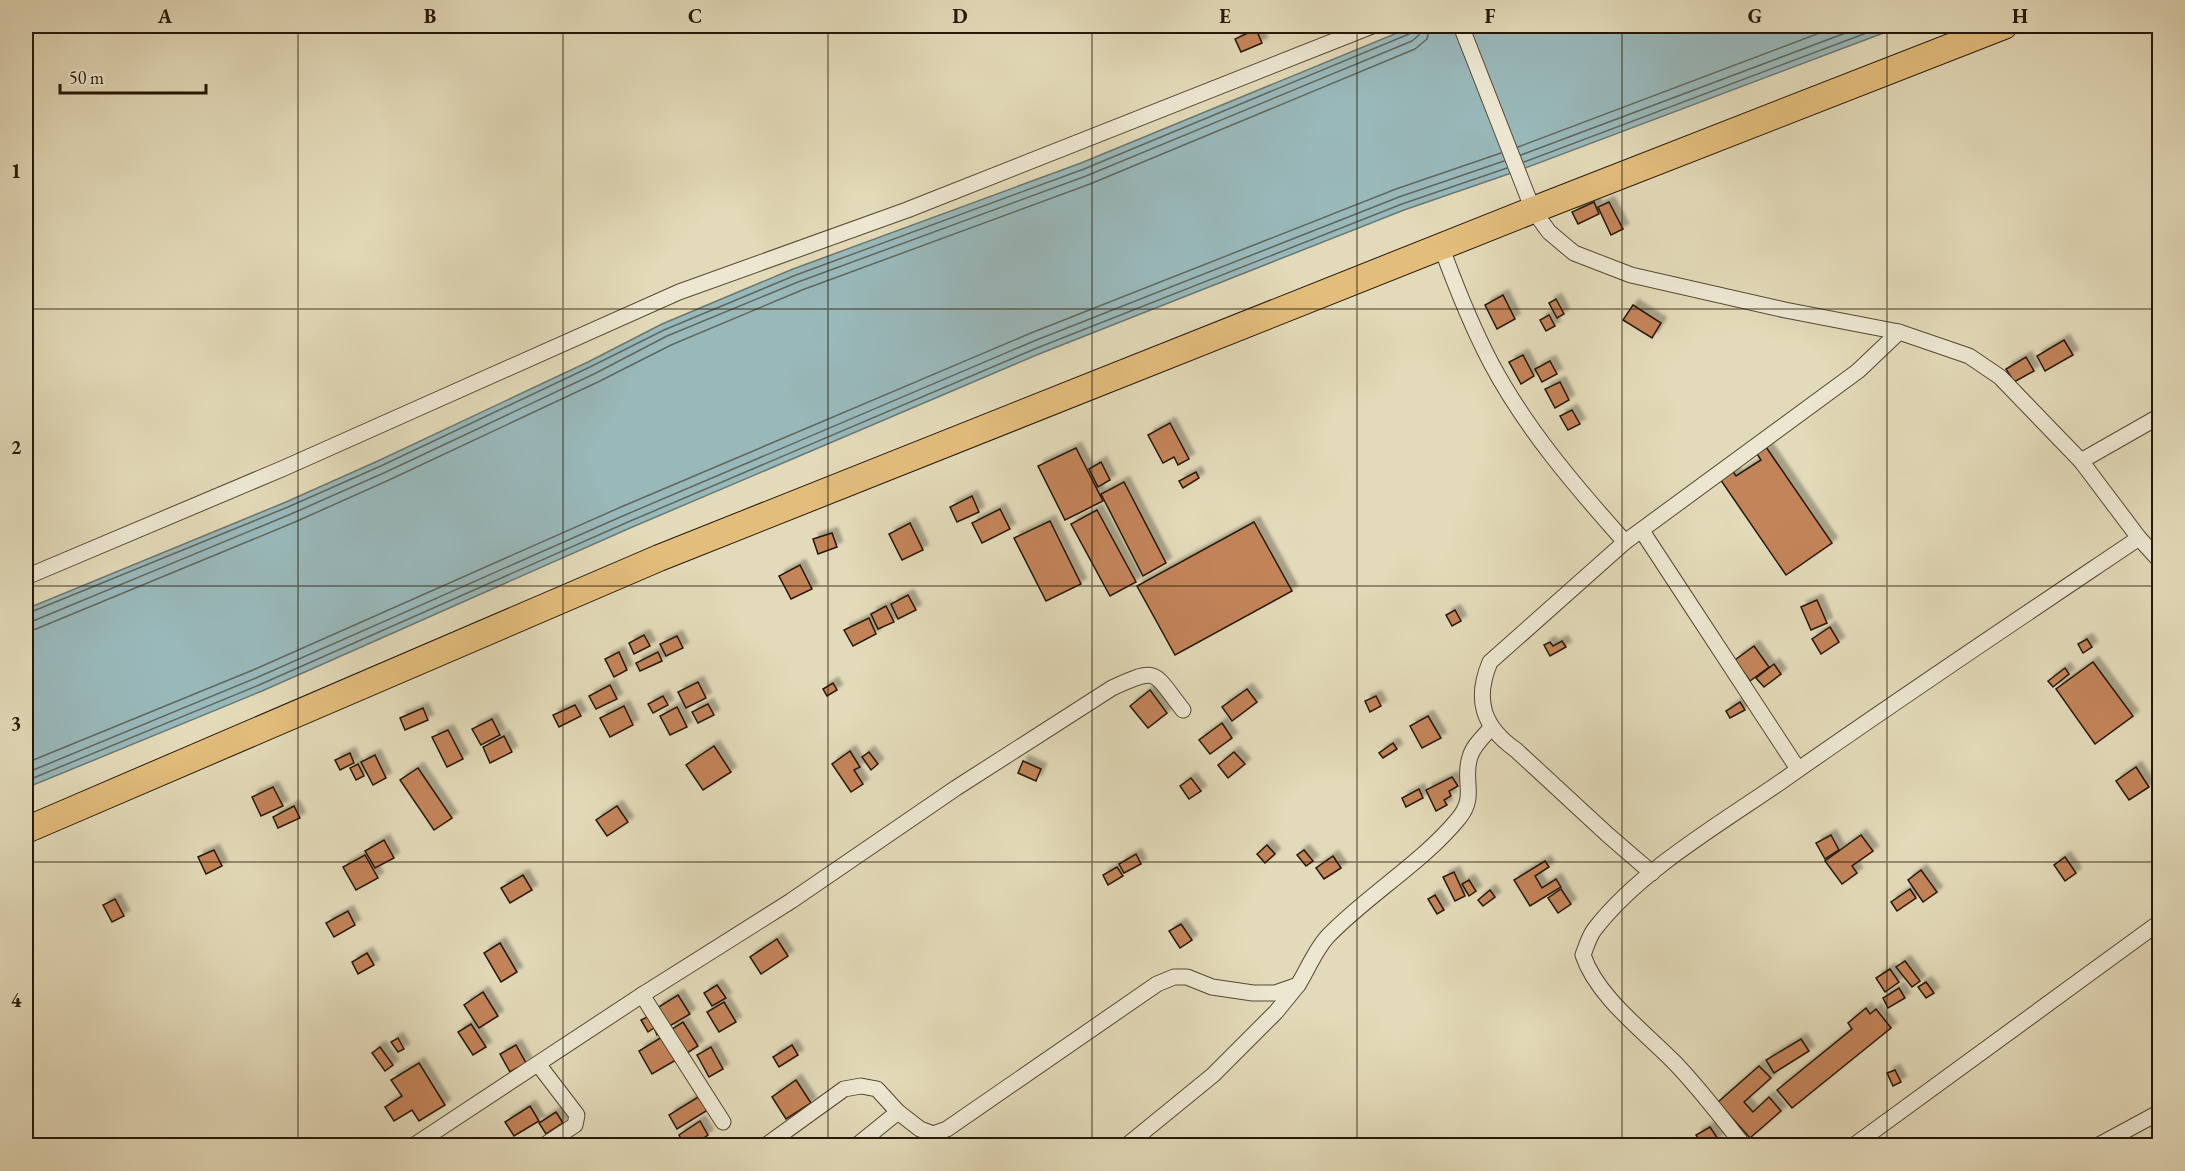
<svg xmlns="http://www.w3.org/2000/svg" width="2185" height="1171" viewBox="0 0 2185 1171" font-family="'EB Garamond',serif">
  <defs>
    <filter id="shadow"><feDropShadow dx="5.5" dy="-5.5" stdDeviation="1.5" flood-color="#0004"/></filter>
  </defs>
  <rect width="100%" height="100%" fill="#e3dab9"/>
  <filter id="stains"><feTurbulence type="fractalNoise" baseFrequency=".00333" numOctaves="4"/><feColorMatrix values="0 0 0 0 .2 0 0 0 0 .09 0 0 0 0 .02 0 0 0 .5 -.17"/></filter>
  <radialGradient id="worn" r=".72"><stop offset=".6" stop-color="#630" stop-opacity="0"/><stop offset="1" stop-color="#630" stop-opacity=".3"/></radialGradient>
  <polygon fill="#99b8ba" stroke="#6b7871" stroke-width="1.5" points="1414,26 1902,26 1520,170 1404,210 1039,354 630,528 262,691 26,788 26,609 286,502 380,460 588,362 662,324 793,269 1081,163"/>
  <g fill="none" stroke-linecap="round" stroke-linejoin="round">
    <g stroke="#5f685f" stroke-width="1.5">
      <polyline points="1518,147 1838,26"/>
      <polyline points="1521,155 1864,26"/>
      <polyline points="1524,162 1885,26"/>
      <polyline points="26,614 288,507 383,465 590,367 664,330 796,275 1084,169 1409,34 1413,30 1414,26"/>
      <polyline points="26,622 33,621 291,514 386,472 594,374 667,336 798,282 1086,176 1412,41 1419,35 1421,26"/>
      <polyline points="26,631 36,629 295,522 389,480 598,382 671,345 802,290 1090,184 1415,49 1427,39 1430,26"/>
      <polyline points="26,763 253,670 621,507 1031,333 1396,189 1501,153"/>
      <polyline points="26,773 256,678 625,515 1034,341 1399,197 1504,161"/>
      <polyline points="26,781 259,685 628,522 1037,348 1402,204 1507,168"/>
    </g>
  </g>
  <g fill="#c4845a" stroke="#251704" stroke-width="1.5" filter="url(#shadow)">
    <polygon points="1256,29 1262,43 1241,52 1235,39"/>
    <polygon points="1594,202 1599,214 1578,224 1572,212"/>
    <polygon points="1609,202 1623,229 1611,235 1598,207"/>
    <polygon points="1503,295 1515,319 1497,329 1485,305"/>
    <polygon points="1556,299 1564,314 1557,318 1549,303"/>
    <polygon points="1633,305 1661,323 1652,338 1623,320"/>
    <polygon points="1549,315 1555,326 1546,331 1540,320"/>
    <polygon points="2064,340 2073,355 2045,371 2037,356"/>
    <polygon points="1523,355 1534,376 1521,384 1509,362"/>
    <polygon points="2026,357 2034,371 2014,382 2006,369"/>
    <polygon points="1550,361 1557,374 1542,382 1535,369"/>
    <polygon points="1560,382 1569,400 1555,408 1545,389"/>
    <polygon points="1572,410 1580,424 1568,430 1560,416"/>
    <polygon points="1170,423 1189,459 1178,465 1174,457 1163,463 1148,435"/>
    <polygon points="1766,447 1832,543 1786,575 1720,479 1732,470 1736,476 1761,460 1757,454"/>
    <polygon points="1076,448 1103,501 1065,520 1038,466"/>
    <polygon points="1101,462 1110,480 1098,487 1089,469"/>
    <polygon points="1196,472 1199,478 1183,488 1179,481"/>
    <polygon points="1124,482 1166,563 1143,576 1101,494"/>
    <polygon points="972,496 979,512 957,522 950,507"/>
    <polygon points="1000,509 1010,529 982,543 972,523"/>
    <polygon points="1097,510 1136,582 1110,596 1071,524"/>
    <polygon points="1050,521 1081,584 1046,601 1014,538"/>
    <polygon points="1254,522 1292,591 1175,655 1137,586"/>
    <polygon points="910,523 923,550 902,560 889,534"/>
    <polygon points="832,533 837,547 818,554 813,539"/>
    <polygon points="800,565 812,589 791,599 779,576"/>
    <polygon points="908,595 916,610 898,619 891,604"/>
    <polygon points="1817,600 1827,623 1811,630 1801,607"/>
    <polygon points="886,606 894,622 878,629 871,614"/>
    <polygon points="1455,610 1461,621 1452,626 1446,615"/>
    <polygon points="869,618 876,634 853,646 844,630"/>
    <polygon points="1830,627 1839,642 1821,654 1812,639"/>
    <polygon points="644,635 650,646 634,654 629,643"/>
    <polygon points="677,636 683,648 666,656 660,644"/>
    <polygon points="2087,639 2092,647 2083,653 2078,644"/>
    <polygon points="1562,641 1566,647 1550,656 1544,645 1550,642 1553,646"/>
    <polygon points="1754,646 1769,667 1750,681 1735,660"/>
    <polygon points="619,652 627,670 614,677 605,659"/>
    <polygon points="658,652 662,661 640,671 636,663"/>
    <polygon points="2093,662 2133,716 2095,744 2056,689"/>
    <polygon points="1774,664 1781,674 1764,687 1756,678"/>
    <polygon points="2065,668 2069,674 2053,687 2048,681"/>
    <polygon points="698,682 706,698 686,708 678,692"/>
    <polygon points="833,683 837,690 827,696 823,689"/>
    <polygon points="610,685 617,699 596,709 589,696"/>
    <polygon points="1247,689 1257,702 1232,721 1222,707"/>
    <polygon points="1150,690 1167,713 1148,728 1130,706"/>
    <polygon points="663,696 668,705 653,713 648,704"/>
    <polygon points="1376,696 1381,706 1370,712 1365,701"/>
    <polygon points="1740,702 1745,710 1730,718 1726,711"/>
    <polygon points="708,704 714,715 698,723 692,712"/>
    <polygon points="575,705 581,716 559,727 553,715"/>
    <polygon points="624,706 633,725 610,737 600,718"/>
    <polygon points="677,707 687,727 670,735 660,716"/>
    <polygon points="423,708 428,720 405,730 400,718"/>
    <polygon points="1428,716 1441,738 1422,748 1410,726"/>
    <polygon points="492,719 500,735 481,745 472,729"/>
    <polygon points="1222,723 1232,738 1210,754 1199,740"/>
    <polygon points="448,730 463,759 447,767 432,737"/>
    <polygon points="504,736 512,752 490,763 483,747"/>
    <polygon points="1393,743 1397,749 1383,758 1379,753"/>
    <polygon points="714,746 731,772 703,790 686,765"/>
    <polygon points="850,751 860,767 854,770 863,784 851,792 832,764"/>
    <polygon points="869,752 878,764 871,770 862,757"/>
    <polygon points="1234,752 1245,764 1228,778 1218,765"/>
    <polygon points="350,753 354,763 340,770 335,760"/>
    <polygon points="375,755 386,778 373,785 361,762"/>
    <polygon points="1023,761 1041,769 1036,781 1018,773"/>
    <polygon points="358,764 364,776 356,780 350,768"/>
    <polygon points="2136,767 2149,787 2129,800 2116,781"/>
    <polygon points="418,768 452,818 434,830 400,780"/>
    <polygon points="1452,777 1458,786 1449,791 1451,796 1444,800 1447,805 1436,811 1426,790"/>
    <polygon points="1191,778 1201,791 1189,799 1180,786"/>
    <polygon points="273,787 283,806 261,816 252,797"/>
    <polygon points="1419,789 1423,798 1406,807 1402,798"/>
    <polygon points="294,806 300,818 278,828 273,817"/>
    <polygon points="617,806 628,822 607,836 596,820"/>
    <polygon points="1831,835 1839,850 1825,859 1816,843"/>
    <polygon points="1861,835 1873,851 1852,866 1857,873 1842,884 1825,861"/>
    <polygon points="384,840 394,858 375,868 365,851"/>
    <polygon points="1267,845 1275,854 1265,863 1257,854"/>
    <polygon points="214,850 222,866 206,874 198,857"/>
    <polygon points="1304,850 1313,861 1306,866 1297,855"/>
    <polygon points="1136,854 1141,864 1124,873 1119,864"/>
    <polygon points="365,855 378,878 356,890 343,867"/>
    <polygon points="1333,856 1341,868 1324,879 1316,868"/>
    <polygon points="2065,857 2076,873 2065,881 2054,865"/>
    <polygon points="1545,861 1549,867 1535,876 1542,888 1556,879 1561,887 1530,906 1514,880"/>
    <polygon points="1117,867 1123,876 1108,885 1103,875"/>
    <polygon points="1921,870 1937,892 1923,902 1908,880"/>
    <polygon points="1454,872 1465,896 1455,901 1443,877"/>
    <polygon points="523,875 532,890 510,903 501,888"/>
    <polygon points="1469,880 1476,891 1469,896 1462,884"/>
    <polygon points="1561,889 1571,904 1558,913 1548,898"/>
    <polygon points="1910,889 1916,898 1897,911 1891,902"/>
    <polygon points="1490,890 1495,897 1483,906 1478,900"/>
    <polygon points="1435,895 1444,910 1437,914 1428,899"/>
    <polygon points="115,899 124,916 112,922 103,905"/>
    <polygon points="348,911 355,925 334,937 326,923"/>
    <polygon points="1181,924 1192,940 1180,948 1169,931"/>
    <polygon points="777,939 788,956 761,974 750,957"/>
    <polygon points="500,943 517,972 501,982 484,953"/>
    <polygon points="367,953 374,965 358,974 352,962"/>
    <polygon points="1905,961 1920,981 1912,987 1896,967"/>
    <polygon points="1890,969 1899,982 1885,992 1876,978"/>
    <polygon points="1926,982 1934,993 1926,998 1918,987"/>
    <polygon points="717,985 726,998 712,1006 704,993"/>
    <polygon points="1899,988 1905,998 1888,1008 1883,998"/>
    <polygon points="483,992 498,1016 479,1028 464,1005"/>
    <polygon points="678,995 690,1014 668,1027 657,1008"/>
    <polygon points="724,1002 736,1022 719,1032 707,1012"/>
    <polygon points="1866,1008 1870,1014 1876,1009 1891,1028 1792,1108 1777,1090 1852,1029 1848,1023"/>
    <polygon points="651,1015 661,1032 657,1035 654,1028 648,1032 641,1020"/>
    <polygon points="683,1022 698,1046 684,1055 669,1031"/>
    <polygon points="471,1024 486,1047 473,1055 458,1032"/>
    <polygon points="662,1037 676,1060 652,1074 639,1051"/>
    <polygon points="398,1038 404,1049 398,1052 391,1042"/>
    <polygon points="1801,1039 1809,1051 1774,1073 1766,1060"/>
    <polygon points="516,1045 526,1063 510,1072 500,1054"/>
    <polygon points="792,1045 798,1055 779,1067 773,1057"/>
    <polygon points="380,1047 393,1065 385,1071 372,1053"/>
    <polygon points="711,1047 723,1069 709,1077 697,1055"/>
    <polygon points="419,1063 445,1105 419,1121 412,1110 394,1121 385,1107 402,1096 391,1080"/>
    <polygon points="1759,1066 1771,1078 1744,1102 1753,1112 1769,1097 1781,1111 1750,1138 1718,1102"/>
    <polygon points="1895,1070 1901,1082 1893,1086 1887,1073"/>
    <polygon points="796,1080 811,1103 786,1119 772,1097"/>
    <polygon points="703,1094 711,1108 677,1129 669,1115"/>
    <polygon points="530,1106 539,1121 514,1136 505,1122"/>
    <polygon points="556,1112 563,1123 546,1134 539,1123"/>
    <polygon points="700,1121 708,1135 692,1146 685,1146 679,1135"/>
    <polygon points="1710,1127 1718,1139 1708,1146 1702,1146 1696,1135"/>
  </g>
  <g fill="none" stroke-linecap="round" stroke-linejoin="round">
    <g stroke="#544831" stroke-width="17">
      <g id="minor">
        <polyline points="1461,26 1533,210 1549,232 1574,253 1631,275 1785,310 1899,332 1969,356 2000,377 2081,461 2139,538 2160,561"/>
        <path d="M1441,246c15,41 30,79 50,117 35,66 85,124 134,179"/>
        <polyline points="2081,461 2160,416"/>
        <polyline points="1642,531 1798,769"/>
        <polyline points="26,577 284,468 679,292 907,210 1372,26"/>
        <path d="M1652,873l-44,-38 -92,-85c-33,-23 -42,-50 -26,-88l135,-120 233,-171 41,-39"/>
        <polyline points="642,995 723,1122"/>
        <polyline points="538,1064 577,1115 575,1125 543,1146"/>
        <path d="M413,1146l229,-151 149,-94 165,-113 156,-100c47,-22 41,-16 71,22"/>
        <path d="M765,1146l79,-57 17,-3 16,3 21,23 22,17 13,5 14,-5 210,-145 17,-7h13l25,10 41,6h22l23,-8c10,-16 18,-37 31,-50 41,-42 93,-72 130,-117 18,-22 3,-38 11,-61 3,-11 13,-20 21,-29"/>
        <polyline points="856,1146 898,1112"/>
        <polyline points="1126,1146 1213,1075 1276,1012 1298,985"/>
        <path d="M1744,1146c-22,-28 -44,-57 -69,-83 -30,-31 -78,-66 -92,-108 3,-8 6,-18 11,-25 46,-60 126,-106 188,-149 118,-83 238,-163 357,-243"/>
        <polyline points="1853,1146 2160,922"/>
        <polyline points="2097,1146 2160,1112"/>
      </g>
    </g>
    <g stroke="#251704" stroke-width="28">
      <polyline id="primary" points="26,830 659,558 1533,210 2004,26"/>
    </g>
    <use href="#minor" stroke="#ede7d2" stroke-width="15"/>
    <use href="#primary" stroke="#e2bd7c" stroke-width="26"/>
  </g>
  <path fill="none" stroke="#251704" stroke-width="1.5" stroke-opacity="0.55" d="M298,26v1120M563,26v1120M828,26v1120M1092,26v1120M1357,26v1120M1622,26v1120M1887,26v1120M26,309h2134M26,586h2134M26,862h2134"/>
  <rect width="2185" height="1171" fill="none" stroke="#e3dab9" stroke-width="66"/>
  <path d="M60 84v9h146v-9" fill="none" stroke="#251704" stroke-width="3"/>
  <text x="69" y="84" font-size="18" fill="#251704" stroke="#ede7d2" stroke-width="4.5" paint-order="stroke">50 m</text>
  <rect x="33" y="33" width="2119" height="1105" fill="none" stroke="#251704" stroke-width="2"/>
  <g font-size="20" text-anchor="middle" font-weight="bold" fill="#251704">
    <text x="165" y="23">A</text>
    <text x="430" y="23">B</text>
    <text x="695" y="23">C</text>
    <text x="960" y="23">D</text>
    <text x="1225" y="23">E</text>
    <text x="1490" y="23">F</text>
    <text x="1755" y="23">G</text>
    <text x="2020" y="23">H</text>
    <text x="16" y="178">1</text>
    <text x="16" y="454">2</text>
    <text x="16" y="730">3</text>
    <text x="16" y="1007">4</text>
  </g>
  <rect width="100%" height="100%" filter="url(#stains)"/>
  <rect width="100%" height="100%" fill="url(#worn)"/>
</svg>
